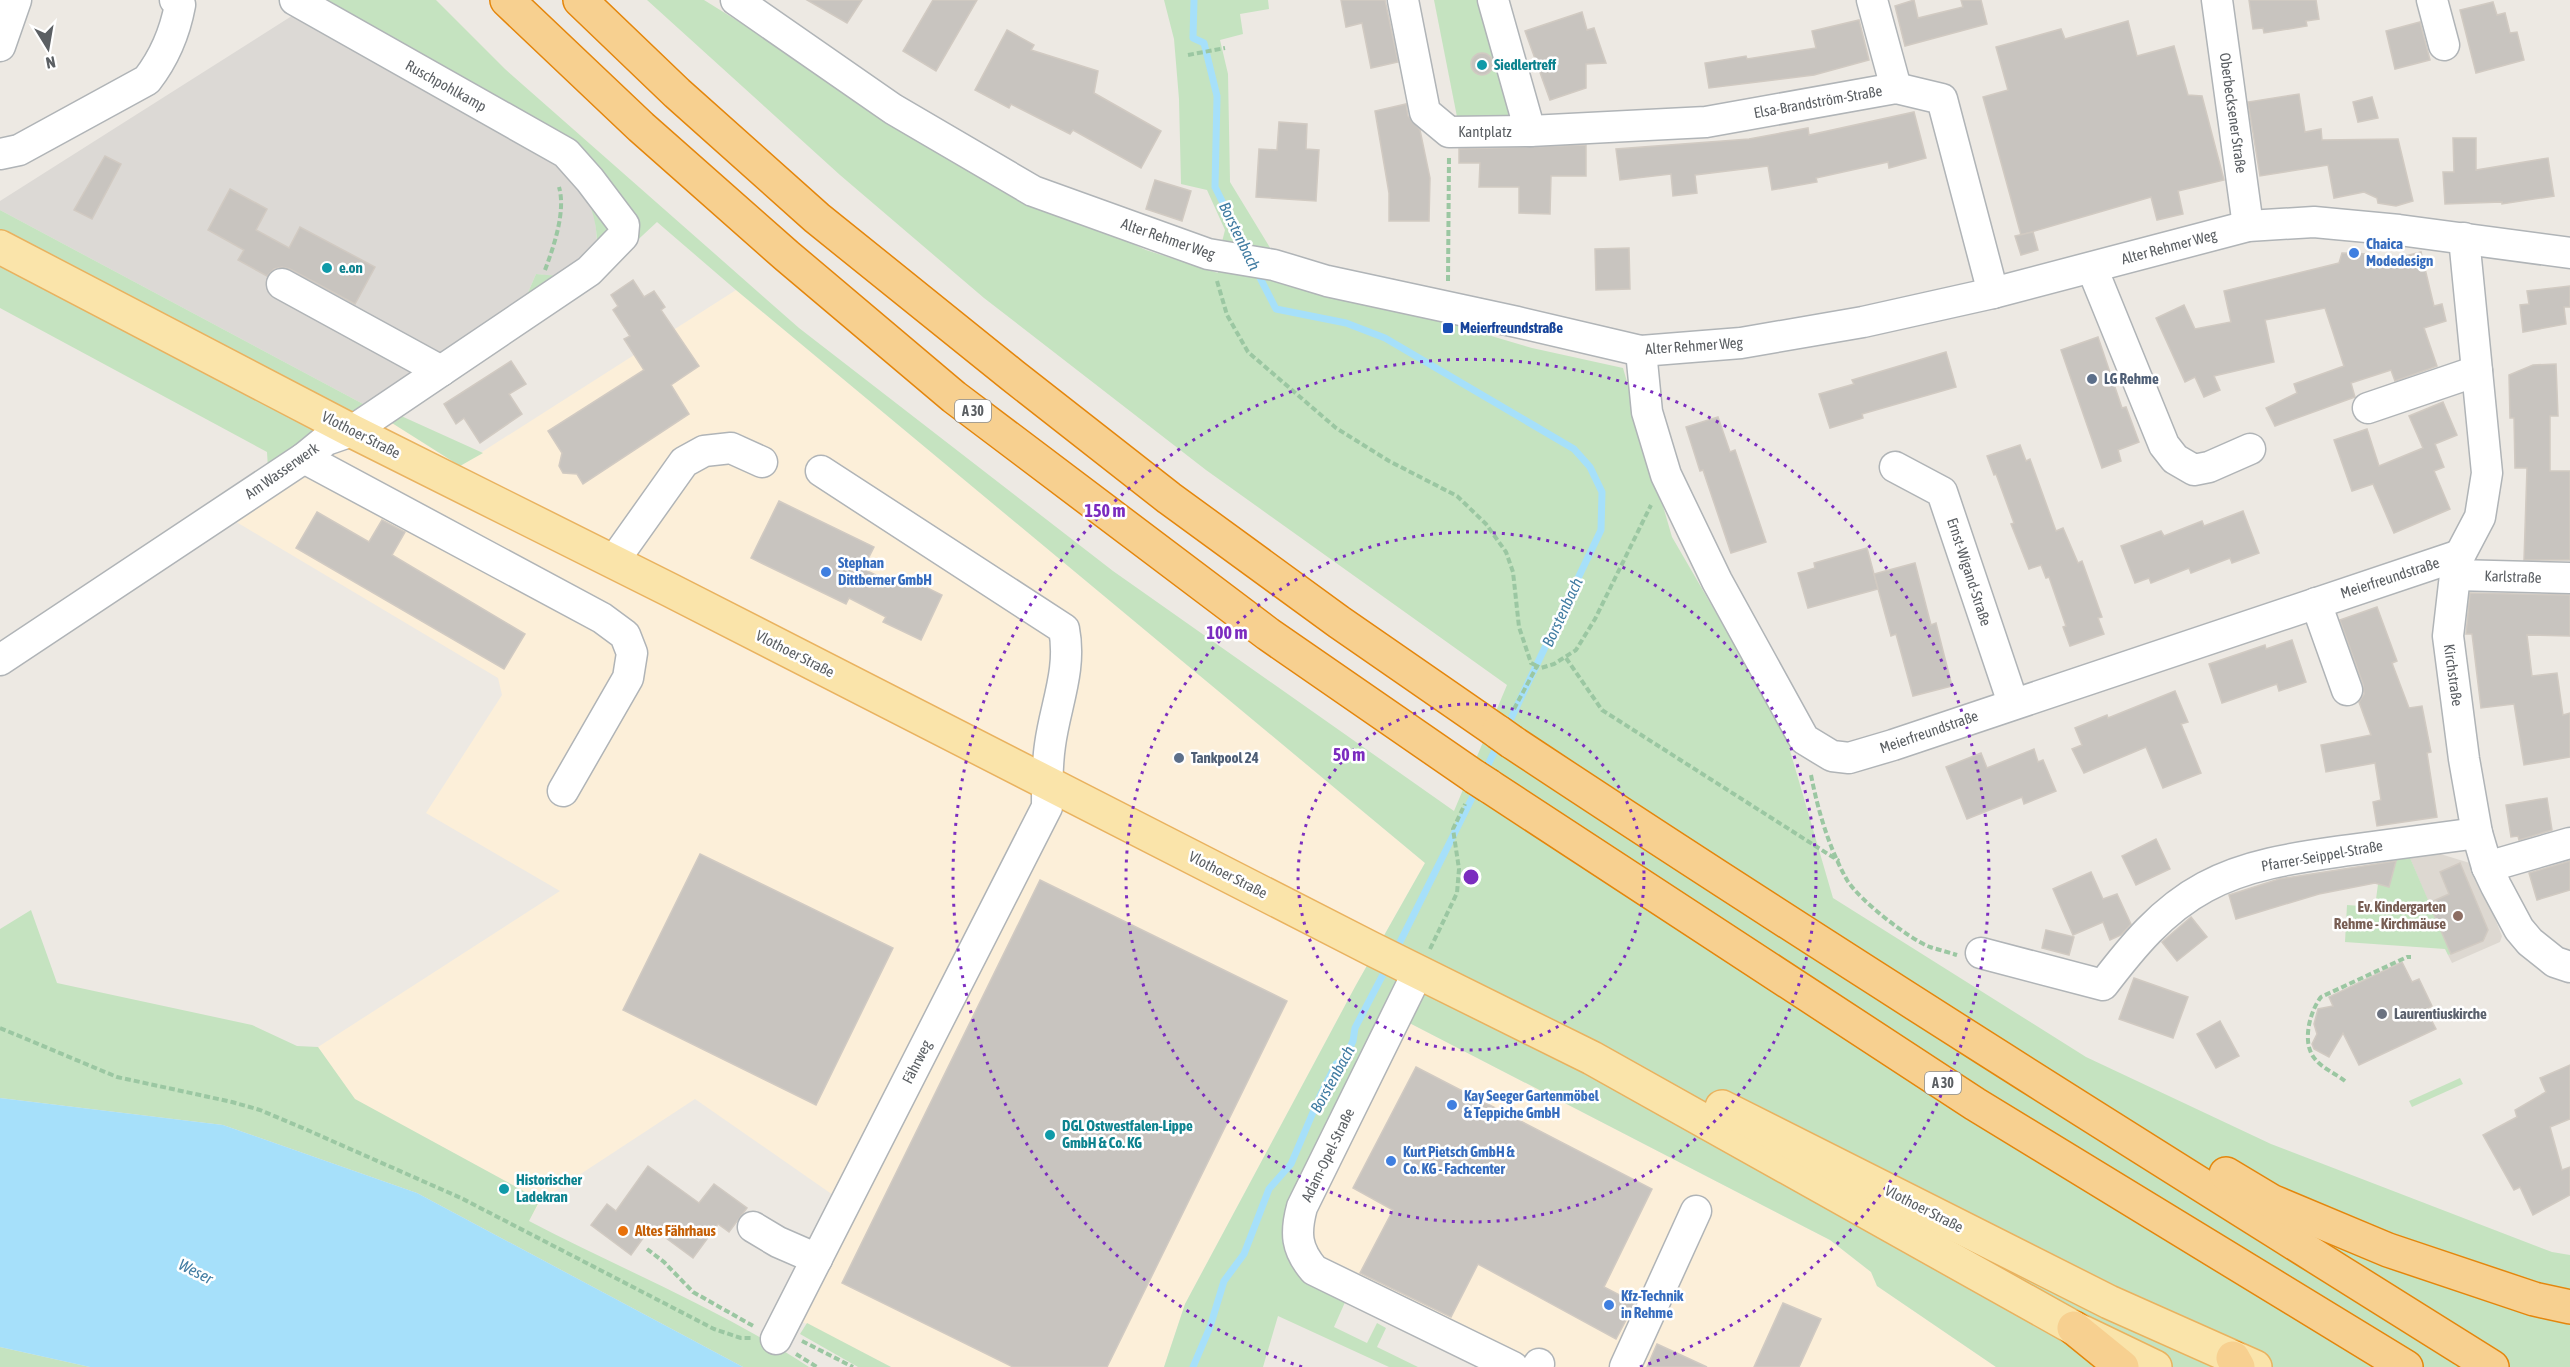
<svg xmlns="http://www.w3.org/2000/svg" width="2570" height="1367" viewBox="0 0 2570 1367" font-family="'Asap Condensed',sans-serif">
  <rect width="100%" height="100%" fill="#ede9e3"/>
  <g fill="#fcefd9">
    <polygon points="736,290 1425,863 1356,985 1185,1304 1164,1367 891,1367 777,1309 833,1195 695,1099 541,1200 529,1221 540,1200 354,1099 318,1047 560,891 426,813 502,695 498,678 233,520 365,405 460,466"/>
    <polygon points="1392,1014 1830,1240 1871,1272 1877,1286 1996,1367 1487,1367 1346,1300 1291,1207"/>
  </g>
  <polygon fill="#dcd9d5" points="298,12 545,150 582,187 595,214 597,245 569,278 536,274 523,304 365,405 0,210 0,201"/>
  <polygon fill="#ddd8d1" points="2421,848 2473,864 2502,936 2500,942 2452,963 2448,955 2450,954 2408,853"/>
  <g fill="#c5e3c0">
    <path d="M278,0h158l69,69 294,259 314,243 341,240 53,-126 -301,-215 -222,-172 -144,-123 -193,-175h57l182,113 142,82 118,55 72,23 -2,-7 9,-36 -18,-40 -26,-6 -2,-85 -5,-60 -10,-39h104l1,9 -29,5 3,20 -23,6 8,34 2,108 48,79 3,23 48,4 203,60 91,20 49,169 112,193 49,168 253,159 185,87 281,108 18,3v112h-574l-119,-81 -6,-14 -41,-32 -438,-226 -101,193 55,93 -12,27 33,16 10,-20 9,5 -9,19 41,20h-29l-111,-51 -15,51h-99l21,-63 171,-319 69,-122 -689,-573 -79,-68 -71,66 -187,127 84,38 -23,13 -95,-60 -97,62 -1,-16 -267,-144v-98l365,195 158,-101 13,-30 33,3 28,-32c0,-37 -14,-57 -36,-86z"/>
    <polygon points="1434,0 1493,0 1529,131 1460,132"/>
    <polygon points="2408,853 2451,954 2448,955 2445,949 2345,942 2347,905 2375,907 2378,884 2389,887 2398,855"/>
    <path d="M31,910l26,73 195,42 45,21 21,1 37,52 185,101 -11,21c94,49 191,88 280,146h-66l-326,-174 -194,-68 -223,-27v-169z"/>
    <polygon points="2460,1078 2463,1084 2412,1107 2409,1101"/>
    <polygon points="807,1323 891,1367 858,1367 800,1334"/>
    <polygon points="0,1347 90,1367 0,1367"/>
  </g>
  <polygon fill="#a6e0fa" points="0,1098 223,1125 417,1193 743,1367 90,1367 0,1347"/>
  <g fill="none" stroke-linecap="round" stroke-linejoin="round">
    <g stroke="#a6e0fa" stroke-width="7">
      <polyline points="1194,0 1193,38 1204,43 1217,96 1215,187 1247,251"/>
      <polyline points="1257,272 1276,309 1346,323 1385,338 1574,449 1590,467 1602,492 1601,530 1507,727"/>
      <polyline points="1484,773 1499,742"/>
      <polyline points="1396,950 1477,788"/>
      <polyline points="1193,1367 1210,1327 1224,1281 1244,1254 1269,1189 1291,1164 1320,1096 1336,1064 1345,1058 1353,1041 1355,1028 1388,965"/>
    </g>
  </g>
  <g fill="#c8c4bf" stroke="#d1cac2" stroke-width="1.5">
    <polygon points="807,0 862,0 847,23"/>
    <polygon points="933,0 977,0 936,71 903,51"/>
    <polygon points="1341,0 1385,0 1398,62 1371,68 1362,23 1346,27"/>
    <polygon points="1914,0 1918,18 1963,7 1961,0 1981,0 1987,24 1905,46 1895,6"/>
    <polygon points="2249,0 2316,0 2319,19 2306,21 2307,26 2264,33 2263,28 2253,29"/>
    <polygon points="2493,2 2497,15 2505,13 2510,33 2517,32 2524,60 2476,73 2460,10"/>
    <polygon points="1582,12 1587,30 1594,28 1606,63 1586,64 1586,88 1550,100 1525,31"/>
    <polygon points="1859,20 1869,60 1814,75 1709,88 1705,63 1746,56 1747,59 1816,48 1812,31"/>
    <polygon points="2128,21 2137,56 2174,46 2188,95 2202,96 2224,180 2178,191 2183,214 2157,220 2151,197 2021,235 1983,97 2008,90 1996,47 2061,29 2065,39"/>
    <polygon points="2420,22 2430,60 2395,69 2386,31"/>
    <polygon points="1007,30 1034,45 1031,50 1098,71 1094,93 1161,131 1141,168 1073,130 1070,134 1011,104 1009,108 975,90"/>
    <circle cx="1482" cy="64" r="11"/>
    <polygon points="2299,94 2305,132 2321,129 2322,140 2398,139 2413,201 2396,206 2378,203 2377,198 2364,192 2334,198 2328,165 2260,176 2248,102"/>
    <polygon points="2372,97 2378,118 2358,122 2353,102"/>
    <polygon points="1406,104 1408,116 1420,130 1430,178 1429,221 1389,221 1389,193 1375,111"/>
    <polygon points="1914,112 1926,158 1889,168 1888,162 1816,178 1817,182 1772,190 1768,166 1695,175 1697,193 1673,196 1671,174 1620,180 1616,149 1749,139 1808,128 1809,135"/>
    <polygon points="1279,122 1307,124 1306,149 1319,150 1316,201 1256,197 1259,149 1277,150"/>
    <polygon points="2453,138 2476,138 2476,170 2548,158 2554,196 2502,204 2502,202 2445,204 2443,172 2454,172"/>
    <polygon points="1586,145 1586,176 1551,176 1550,214 1519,213 1519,187 1479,187 1480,163 1459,163 1459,149"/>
    <polygon points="105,156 121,164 92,219 74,210"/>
    <polygon points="1155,180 1191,191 1182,221 1146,209"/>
    <polygon points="230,189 267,209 256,230 289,248 300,227 375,267 355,304 290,269 282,267 274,269 267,276 238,260 244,250 208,230"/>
    <polygon points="2033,232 2038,250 2021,255 2015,236"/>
    <polygon points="1629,248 1630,289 1596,290 1595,249"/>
    <polygon points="2421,252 2434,306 2442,304 2446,321 2424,328 2437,366 2395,381 2391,370 2351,383 2355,397 2275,426 2266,408 2297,393 2294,384 2344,366 2325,308 2265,320 2274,362 2214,376 2220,390 2204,397 2195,377 2185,382 2156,318 2184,305 2195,329 2231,322 2224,291 2339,263 2342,253 2371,254 2374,264"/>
    <polygon points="633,280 644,297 654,291 665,307 661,310 699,366 671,385 689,414 583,484 577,474 563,473 559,466 562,453 548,431 644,370 624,339 630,336 613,310 618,306 611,295"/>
    <polygon points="2570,286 2570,307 2564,307 2566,324 2523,332 2520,305 2529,304 2527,291"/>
    <polygon points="2098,337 2122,408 2126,407 2139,442 2118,450 2121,461 2102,468 2061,350"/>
    <polygon points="1946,352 1956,387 1862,414 1863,418 1830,428 1819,394 1854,384 1852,380"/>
    <polygon points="511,361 526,384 509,394 522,414 480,443 464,418 456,424 444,404"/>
    <polygon points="2556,364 2558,416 2550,416 2550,471 2570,471 2570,560 2524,560 2527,468 2515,468 2514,418 2510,418 2509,375 2533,365"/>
    <polygon points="2443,402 2457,435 2435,444 2444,467 2434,471 2450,509 2394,533 2373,484 2352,491 2334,440 2367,429 2379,466 2423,448 2409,416"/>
    <polygon points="1718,417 1730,452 1735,450 1766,542 1731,553 1703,470 1700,471 1686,427"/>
    <polygon points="2020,445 2026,461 2030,459 2056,531 2063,528 2078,563 2082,561 2102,617 2098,618 2104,634 2070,646 2063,627 2066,626 2049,577 2046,578 2041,565 2029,569 2011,524 2014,523 1996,474 1994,475 1987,456"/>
    <polygon points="779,501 874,547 863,569 899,586 903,576 942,595 921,640 883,622 886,617 849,598 846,604 751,558"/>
    <polygon points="2243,511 2259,553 2232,563 2230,558 2191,573 2189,568 2151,583 2149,578 2135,583 2121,546 2161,531 2164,536 2202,521 2204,526"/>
    <polygon points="317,512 369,542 382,520 405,532 392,555 525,634 504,669 296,548"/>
    <polygon points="1867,548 1878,589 1808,608 1798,573 1815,568 1814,563"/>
    <polygon points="1915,563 1931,625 1936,623 1952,686 1913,696 1896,634 1891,636 1874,574"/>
    <polygon points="2470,593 2570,595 2570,636 2527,635 2532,676 2557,673 2563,715 2570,713 2570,757 2524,765 2514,704 2481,708 2472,634 2466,634"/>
    <polygon points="2377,607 2397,661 2392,663 2409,708 2422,706 2431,752 2427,753 2437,817 2377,826 2373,802 2381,800 2375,763 2326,772 2321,745 2371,735 2359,702 2364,694 2363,684 2340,620"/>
    <polygon points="2292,640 2306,682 2279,691 2277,684 2222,703 2209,664 2265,645 2266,649"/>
    <polygon points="2175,691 2188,722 2181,724 2201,773 2163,788 2146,747 2084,773 2072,749 2082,745 2075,728 2107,715 2108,718"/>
    <polygon points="2034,749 2038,762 2043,760 2056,791 2024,804 2022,797 1967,819 1946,767 1981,753 1987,768"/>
    <polygon points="2547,798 2552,830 2519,840 2518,836 2511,837 2506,805"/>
    <polygon points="2156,839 2170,869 2136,885 2122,856"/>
    <polygon points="700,854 893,948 816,1105 623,1010"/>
    <polygon points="2396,861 2389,887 2375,883 2319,894 2236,919 2229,895 2279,879"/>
    <polygon points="2570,861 2570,890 2537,900 2529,873"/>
    <polygon points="2460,863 2488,930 2483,941 2451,954 2429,903 2449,894 2440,872"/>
    <polygon points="2091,872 2103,899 2117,894 2131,924 2121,935 2110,940 2103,922 2073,935 2053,889"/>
    <polygon points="1040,880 1287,1001 1107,1367 1013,1367 842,1283"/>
    <polygon points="2191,917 2207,937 2177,961 2162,942"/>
    <polygon points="2046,930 2074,937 2069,955 2042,948"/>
    <polygon points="2402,962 2412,982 2419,979 2432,1006 2426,1010 2436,1029 2359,1065 2343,1033 2329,1057 2314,1049 2312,1044 2317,1034 2314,1024 2318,1009 2333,1006 2329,997"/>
    <polygon points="2134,978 2188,997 2173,1038 2119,1019"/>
    <polygon points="2220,1021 2239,1056 2216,1068 2197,1034"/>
    <polygon points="2570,1065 2570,1119 2550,1127 2562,1170 2570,1167 2570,1195 2533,1215 2520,1187 2514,1190 2483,1135 2517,1117 2515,1110 2546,1092 2540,1078"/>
    <polygon points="1416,1067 1652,1189 1604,1287 1635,1303 1616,1339 1478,1264 1451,1317 1360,1273 1393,1210 1353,1188"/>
    <polygon points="648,1166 699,1203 714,1184 747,1208 729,1232 718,1224 693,1258 651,1227 631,1255 591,1225 607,1204 616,1211"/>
    <polygon points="1783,1303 1821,1319 1799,1367 1754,1367"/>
    <polygon points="1657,1344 1707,1367 1647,1367"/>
  </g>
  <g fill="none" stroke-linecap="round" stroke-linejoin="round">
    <g stroke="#b0b4b7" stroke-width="33">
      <g id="minor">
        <polyline points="736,0 893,109 1033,191 1208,254 1274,265 1327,281 1517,322 1641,351 1741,343 1863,322 1993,293 2248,226 2314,222 2399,230 2570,253"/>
        <polyline points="1403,0 1425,112 1449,132 1530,131 1493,0"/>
        <polyline points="1872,0 1896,88"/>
        <polyline points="2217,0 2248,226"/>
        <polyline points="2432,0 2444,45"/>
        <polyline points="0,46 16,0"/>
        <polyline points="1530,131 1706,122 1896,88 1942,99 1993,293"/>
        <path d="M0,154l19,-4 128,-70c17,-22 28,-48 33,-75l-5,-5"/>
        <polyline points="2464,238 2487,473 2480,517 2460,555 2455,575 2448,636 2464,759 2477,833 2487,867 2496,886 2519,929 2530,942 2555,962 2570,967"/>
        <polyline points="2092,268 2164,445 2175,459 2194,470 2209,467 2250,449"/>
        <polyline points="282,284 441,371"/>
        <polyline points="1641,351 1647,412 1666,475 1717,581 1804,739 1832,756 1849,758 1893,745 2460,555"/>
        <polyline points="2368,408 2477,371"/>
        <polyline points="304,458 602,618 625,635 632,653 628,678 563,791"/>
        <polyline points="1895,467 1942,492 2013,703"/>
        <polyline points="613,562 684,462 704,451 731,448 762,462"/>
        <polyline points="2455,575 2570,578"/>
        <polyline points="2316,603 2347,690"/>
        <polyline points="0,660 304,458 326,440 352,431 589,271 623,236 624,225 590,180 566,153 295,0"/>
        <polyline points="2487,867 2570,843"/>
        <path d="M1981,953l122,32c29,-38 59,-75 102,-98 44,-24 96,-30 145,-37 43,-6 85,-11 127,-17"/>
        <path d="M1418,972l-116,235c-7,26 -6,42 12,63l199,97"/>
        <polyline points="753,1227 778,1242 817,1259"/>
        <path d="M776,1339l271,-532c0,-21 0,-42 3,-62 5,-39 22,-75 14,-116l-243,-158"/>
        <polyline points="1537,1367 1539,1364"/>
        <polyline points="1625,1367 1696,1211"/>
      </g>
    </g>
    <g stroke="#e9b25f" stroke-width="36">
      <g id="major">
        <polyline points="0,247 352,431 670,590 1372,949 1592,1058 2074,1328 2155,1367"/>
        <polyline points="1722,1107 2109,1302 2255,1367"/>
      </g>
    </g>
    <g stroke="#e4860c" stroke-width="36">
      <g id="highway">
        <polyline points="507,0 641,127 787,256 954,397 1268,634 1475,777"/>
        <polyline points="580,0 677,93 817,218 1012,375 1169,498 1339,622 1498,732"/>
        <path d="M1512,742c323,214 651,419 980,625"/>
        <polyline points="1489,786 1975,1104 2406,1367"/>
        <polyline points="2226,1174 2271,1201 2388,1250 2534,1299 2570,1307"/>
        <polyline points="2074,1328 2122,1367"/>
        <polyline points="2233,1358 2238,1367"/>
      </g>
    </g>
    <g stroke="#9bc7a2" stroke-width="4" stroke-dasharray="6 3" stroke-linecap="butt">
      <polyline points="1188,55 1225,48"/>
      <path d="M545,270c9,-24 21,-59 14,-83"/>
      <polyline points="1217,281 1227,315 1248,352 1336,428 1389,461 1457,496 1486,524 1506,552 1513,572 1519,627 1531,663 1537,666"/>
      <polyline points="1448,281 1449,156"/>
      <polyline points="1566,658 1602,710 1839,861"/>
      <polyline points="1514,709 1537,666 1541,668 1554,664 1576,650 1595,619 1651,505"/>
      <path d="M1811,775c7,36 18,73 36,105 12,20 62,59 83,67 9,3 18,5 27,8"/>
      <polyline points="1430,949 1457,893 1459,869 1453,829 1465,804"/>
      <polyline points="0,1028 117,1077 232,1102 260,1110 305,1129 461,1198 714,1329 741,1338 753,1338"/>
      <path d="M2345,1081c-9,-7 -23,-13 -30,-22 -14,-16 -5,-48 6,-62l86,-40h4"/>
      <polyline points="647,1249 664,1262 693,1292 755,1327"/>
      <polyline points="802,1341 853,1367"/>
      <polyline points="796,1354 817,1367"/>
    </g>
    <use href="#minor" stroke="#fff" stroke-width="30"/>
    <use href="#major" stroke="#fae4aa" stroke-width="33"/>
    <use href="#highway" stroke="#f7d090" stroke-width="33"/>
    <g stroke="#e4860c" stroke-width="36" stroke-linecap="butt">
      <g id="highway-bridge">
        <polyline points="1498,732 1512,742"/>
        <polyline points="1475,777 1489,786"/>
      </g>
    </g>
    <use href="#highway-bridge" stroke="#f7d090" stroke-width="33"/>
  </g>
  <g fill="none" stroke="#7b2cbf" stroke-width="3" stroke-dasharray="3 6">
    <circle cx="1471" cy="877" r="173"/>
    <circle cx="1471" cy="877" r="345"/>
    <path d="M1302 1367A518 518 0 1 1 1640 1367"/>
  </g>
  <g fill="#0f9aa8" stroke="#fff" stroke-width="2">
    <circle cx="1482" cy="65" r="6"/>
    <circle cx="327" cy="268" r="6"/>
    <circle cx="1050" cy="1135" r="6"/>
    <circle cx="504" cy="1189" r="6"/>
  </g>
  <g fill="#3f7fe0" stroke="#fff" stroke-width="2">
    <circle cx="2354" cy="253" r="6"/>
    <circle cx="826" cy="572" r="6"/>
    <circle cx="1452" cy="1105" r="6"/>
    <circle cx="1391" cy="1161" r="6"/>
    <circle cx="1609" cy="1305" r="6"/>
  </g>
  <rect fill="#1a4fb4" stroke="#fff" stroke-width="2" x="1442" y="322" width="12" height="12" rx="3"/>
  <g fill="#5c6f8a" stroke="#fff" stroke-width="2">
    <circle cx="2092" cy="379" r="6"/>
    <circle cx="1179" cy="758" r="6"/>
  </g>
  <circle fill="#8d6e63" stroke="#fff" stroke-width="2" cx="2458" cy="916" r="6"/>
  <circle fill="#6b7280" stroke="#fff" stroke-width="2" cx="2382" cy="1014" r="6"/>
  <circle fill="#e8710a" stroke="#fff" stroke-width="2" cx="623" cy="1231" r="6"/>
  <g text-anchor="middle" stroke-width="5" stroke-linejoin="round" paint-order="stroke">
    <g fill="#fff" stroke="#8c8f92" stroke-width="1.5">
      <rect x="955" y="400" width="36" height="22" rx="4.5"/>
      <rect x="1925" y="1072" width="36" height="22" rx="4.5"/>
    </g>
    <g font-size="14" font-weight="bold" fill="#5b5f63">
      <text x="973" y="416">A 30</text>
      <text x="1943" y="1088">A 30</text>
    </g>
    <g font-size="15" font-weight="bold" fill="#0d838f" stroke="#fff" text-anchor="start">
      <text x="1494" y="70">Siedlertreff</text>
      <text x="339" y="273">e.on</text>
      <text x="1062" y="1131">DGL Ostwestfalen-Lippe<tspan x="1062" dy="17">GmbH &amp; Co. KG</tspan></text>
      <text x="516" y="1185">Historischer<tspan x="516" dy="17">Ladekran</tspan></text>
    </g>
    <g font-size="15" fill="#5b5f63" stroke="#fff">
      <text transform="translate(446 86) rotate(29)" y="5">Ruschpohlkamp</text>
      <text transform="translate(1818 102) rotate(-10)" y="5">Elsa-Brandström-Straße</text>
      <text transform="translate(2233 113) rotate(82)" y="5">Oberbecksener Straße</text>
      <text x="1485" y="137">Kantplatz</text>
      <text transform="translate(1168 239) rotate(19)" y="5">Alter Rehmer Weg</text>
      <text transform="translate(2169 247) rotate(-15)" y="5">Alter Rehmer Weg</text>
      <text transform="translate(1694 346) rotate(-4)" y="5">Alter Rehmer Weg</text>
      <text transform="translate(361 435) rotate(27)" y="5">Vlothoer Straße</text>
      <text transform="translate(282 471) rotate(-35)" y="5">Am Wasserwerk</text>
      <text transform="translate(1969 572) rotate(72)" y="5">Ernst-Wigand-Straße</text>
      <text transform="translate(2513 577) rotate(2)" y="5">Karlstraße</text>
      <text transform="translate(2390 578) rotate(-18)" y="5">Meierfreundstraße</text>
      <text transform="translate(795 654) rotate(27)" y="5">Vlothoer Straße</text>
      <text transform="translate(2453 675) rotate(82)" y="5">Kirchstraße</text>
      <text transform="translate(1929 732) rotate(-19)" y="5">Meierfreundstraße</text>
      <text transform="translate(2322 856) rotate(-10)" y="5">Pfarrer-Seippel-Straße</text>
      <text transform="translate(1228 875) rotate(27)" y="5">Vlothoer Straße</text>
      <text transform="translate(917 1062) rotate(-63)" y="5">Fährweg</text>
      <text transform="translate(1328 1155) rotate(-64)" y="5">Adam-Opel-Straße</text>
      <text transform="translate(1924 1209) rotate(27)" y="5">Vlothoer Straße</text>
    </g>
    <g font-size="15" font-weight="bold" fill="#366cbe" stroke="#fff" text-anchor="start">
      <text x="2366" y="249">Chaica<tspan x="2366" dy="17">Modedesign</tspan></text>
      <text x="838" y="568">Stephan<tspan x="838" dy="17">Dittberner GmbH</tspan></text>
      <text x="1464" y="1101">Kay Seeger Gartenmöbel<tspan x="1464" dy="17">&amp; Teppiche GmbH</tspan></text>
      <text x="1403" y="1157">Kurt Pietsch GmbH &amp;<tspan x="1403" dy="17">Co. KG - Fachcenter</tspan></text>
      <text x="1621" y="1301">Kfz-Technik<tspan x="1621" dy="17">in Rehme</tspan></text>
    </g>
    <g font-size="15" font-weight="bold" fill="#164399" stroke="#fff" text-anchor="start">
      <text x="1460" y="333">Meierfreundstraße</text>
    </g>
    <g font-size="15" font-weight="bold" fill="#4e5e75" stroke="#fff" text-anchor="start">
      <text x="2104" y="384">LG Rehme</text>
      <text x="1191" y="763">Tankpool 24</text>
    </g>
    <g font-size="15" font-weight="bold" fill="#785e54" stroke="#fff" text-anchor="end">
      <text x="2446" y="912">Ev. Kindergarten<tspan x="2446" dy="17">Rehme - Kirchmäuse</tspan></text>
    </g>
    <g font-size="15" font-weight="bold" fill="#5b616d" stroke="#fff" text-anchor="start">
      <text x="2394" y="1019">Laurentiuskirche</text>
    </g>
    <g font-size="15" font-weight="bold" fill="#c56008" stroke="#fff" text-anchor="start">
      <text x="635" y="1236">Altes Fährhaus</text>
    </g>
    <g font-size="16" font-style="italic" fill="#417ca2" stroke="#fff">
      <text transform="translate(1240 236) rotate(64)" y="6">Borstenbach</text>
      <text transform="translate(1562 612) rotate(-65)" y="6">Borstenbach</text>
      <text transform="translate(1332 1079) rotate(-61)" y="6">Borstenbach</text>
      <text transform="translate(196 1271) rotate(27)" y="6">Weser</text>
    </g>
  </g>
  <circle cx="1471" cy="877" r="9" fill="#7b2cbf" stroke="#fff" stroke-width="3"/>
  <g font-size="18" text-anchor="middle" font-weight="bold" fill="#7b2cbf" stroke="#fff" stroke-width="5" stroke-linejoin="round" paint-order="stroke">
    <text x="1105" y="517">150 m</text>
    <text x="1227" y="639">100 m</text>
    <text x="1349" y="761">50 m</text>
  </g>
  <g transform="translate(48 48) rotate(169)" stroke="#ffffff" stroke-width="4.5" paint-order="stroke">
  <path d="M0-4.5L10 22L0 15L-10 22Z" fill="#5b5f63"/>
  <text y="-9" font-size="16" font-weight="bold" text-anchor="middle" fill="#5b5f63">N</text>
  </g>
</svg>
